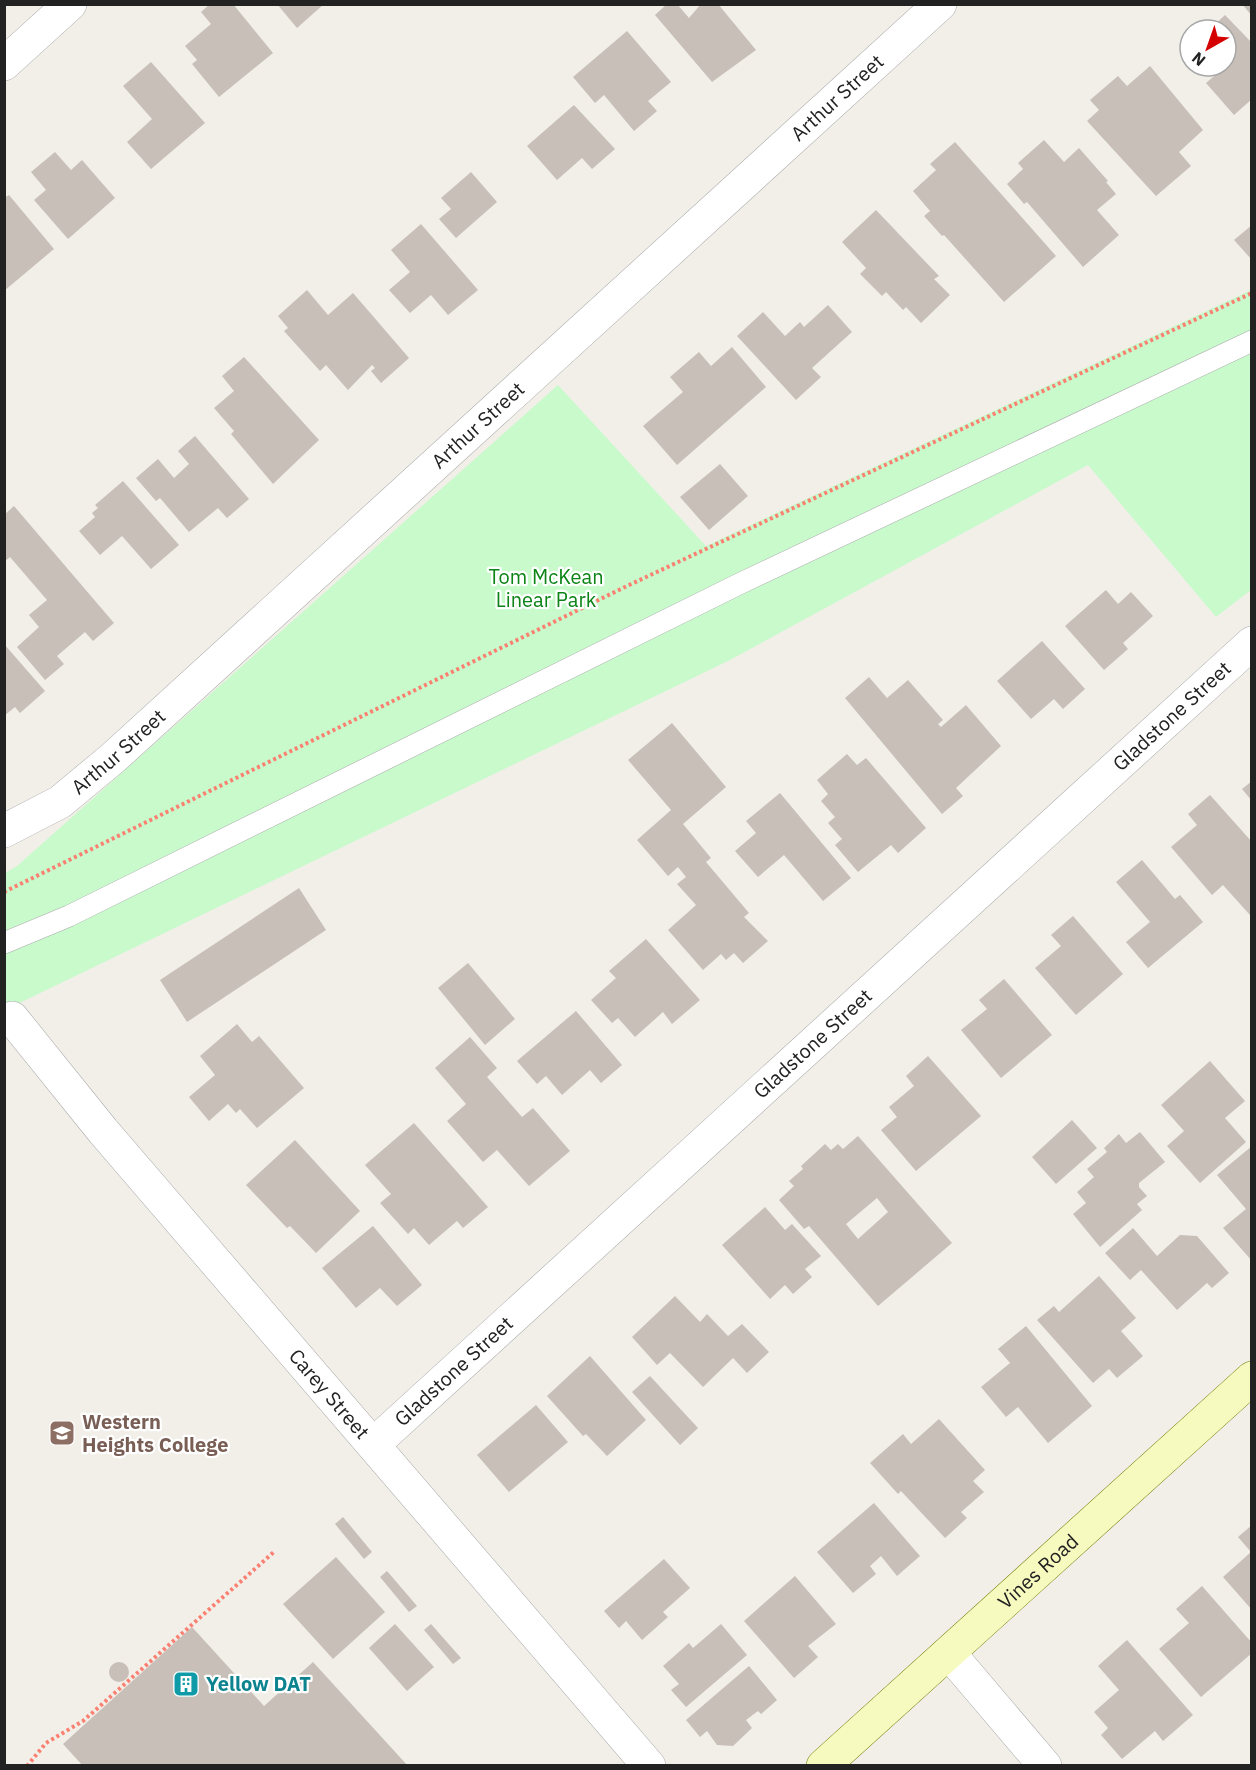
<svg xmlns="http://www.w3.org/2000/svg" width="1256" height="1770" viewBox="0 0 1256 1770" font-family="'IBM Plex Sans',sans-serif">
  <rect width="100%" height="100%" fill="#f2efe9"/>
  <polygon fill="#c8facc" points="1251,290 1251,590 1216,617 1088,465 728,661 5,1010 5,873 17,866 558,385 706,546"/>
  <g fill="#c7bfb8" fill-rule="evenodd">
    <polygon points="210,4 233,4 273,53 219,97 192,64 197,60 185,46 211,24 201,12"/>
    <polygon points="277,4 324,4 297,28"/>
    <polygon points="667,4 677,4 689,18 701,4 718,4 756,50 712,82 655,15"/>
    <polygon points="1242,4 1252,4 1252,16"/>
    <polygon points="1225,15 1252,43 1252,99 1234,115 1206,83 1226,66 1226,30 1209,30"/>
    <polygon points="627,31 671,82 648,101 657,111 634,131 604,95 595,103 573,77"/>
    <polygon points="151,62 205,123 151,169 127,142 152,119 123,86"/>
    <polygon points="1150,66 1203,130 1179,152 1191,166 1156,196 1087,121 1099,110 1090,100 1118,76 1127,86"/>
    <polygon points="574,105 615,149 592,169 582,158 557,180 527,146"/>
    <polygon points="1044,140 1064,162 1079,148 1108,181 1106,182 1116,194 1097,210 1119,235 1083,267 1027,202 1024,204 1007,184 1023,169 1018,163"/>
    <polygon points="955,142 1056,256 1004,302 944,235 942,236 924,216 930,211 913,191 936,170 930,164"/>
    <polygon points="55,152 71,170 82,160 115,198 68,239 34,200 46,190 31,172"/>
    <polygon points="471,172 497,202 456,238 439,219 451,209 441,198"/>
    <polygon points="9,195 54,249 4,291 4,198"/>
    <polygon points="876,210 939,276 934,279 950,295 921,323 906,307 903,310 886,292 882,296 860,274 866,268 842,242"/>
    <polygon points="421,224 478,290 448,315 431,295 410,313 389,290 410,272 391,250"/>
    <polygon points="1252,225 1252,260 1234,240"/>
    <polygon points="307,290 328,315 353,293 409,358 381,383 371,371 375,368 372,365 348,390 326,365 320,371 284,331 288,328 278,316"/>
    <polygon points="828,305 852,332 812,368 821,377 796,400 737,336 763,312 785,336 800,322 804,327"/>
    <polygon points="732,347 766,387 677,465 643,426 683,392 670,377 699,352 711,366"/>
    <polygon points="244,357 319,440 273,484 231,434 234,431 214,408 234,391 222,376"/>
    <polygon points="195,436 249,499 227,518 218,508 189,532 160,498 156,501 136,478 158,459 174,478 189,464 178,451"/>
    <polygon points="720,464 748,496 709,530 680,497"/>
    <polygon points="123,481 179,545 151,569 122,536 100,555 79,531 95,517 92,513 98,508 95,505"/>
    <polygon points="14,506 114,623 93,641 85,632 57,656 64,664 45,680 17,647 39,627 29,615 47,600 10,557 4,562 4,515"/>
    <polygon points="1106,590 1118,604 1131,592 1153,616 1123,643 1128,649 1104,670 1065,626"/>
    <polygon points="1042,641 1085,689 1063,709 1054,699 1031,719 997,681"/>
    <polygon points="4,644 45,691 20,713 15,707 4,716"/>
    <polygon points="869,677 887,698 908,680 943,720 938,724 941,727 966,705 1001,746 956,788 963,796 942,814 845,698"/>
    <polygon points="672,723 726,787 683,824 711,858 706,862 749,913 744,917 768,941 743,963 734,953 726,960 721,954 703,970 668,930 696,905 677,884 686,877 678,867 668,876 637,840 671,810 628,760"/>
    <polygon points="847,754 857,765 866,758 926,828 898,853 891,845 858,872 835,845 842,839 828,823 835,817 821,801 828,794 817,780"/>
    <polygon points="1252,781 1252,801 1242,789"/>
    <polygon points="780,793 851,878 823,901 784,855 758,877 735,851 756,833 746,821"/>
    <polygon points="1210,795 1252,842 1250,915 1223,885 1212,895 1171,847 1197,825 1188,814"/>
    <polygon points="1142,860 1175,899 1180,895 1203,922 1148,968 1126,942 1150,922 1116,882"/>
    <polygon points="299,888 326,930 187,1022 160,980"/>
    <polygon points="1073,916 1123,974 1076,1015 1035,968 1061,946 1051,935"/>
    <polygon points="646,939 700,1000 672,1024 663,1012 635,1037 618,1018 612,1023 591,1000 616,978 609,971"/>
    <polygon points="468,963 515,1019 485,1045 438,988"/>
    <polygon points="1004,979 1052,1035 1001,1078 961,1030 987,1009 979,1000"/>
    <polygon points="576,1011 622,1065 601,1083 590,1070 562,1095 546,1076 537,1084 517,1061"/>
    <polygon points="237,1024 252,1042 259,1036 304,1088 257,1128 240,1109 236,1113 228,1104 209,1121 189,1097 215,1075 200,1056"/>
    <polygon points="470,1037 497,1068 487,1077 522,1117 533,1108 570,1151 529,1186 497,1150 483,1162 447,1121 466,1104 435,1068"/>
    <polygon points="928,1056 981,1116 916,1171 881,1130 897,1117 889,1107 914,1086 906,1076"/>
    <polygon points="1210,1061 1245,1101 1225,1118 1246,1142 1200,1183 1167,1146 1184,1131 1161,1105"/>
    <polygon points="1072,1120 1097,1148 1056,1184 1032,1157"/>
    <polygon points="414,1123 488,1207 463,1228 457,1221 429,1245 414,1228 408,1234 380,1203 391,1194 365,1165"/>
    <polygon points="1140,1132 1165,1162 1139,1183 1139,1187 1147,1196 1137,1204 1142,1210 1100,1247 1073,1214 1086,1203 1077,1192 1094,1177 1087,1169 1107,1152 1104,1148 1119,1134 1126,1143"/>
    <path d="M858,1136l94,107 -74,63 -69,-80 -5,3 -25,-29 15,-14 -5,-5 14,-12 -2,-3 24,-22 6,6 7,-6 5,5zM877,1198l11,14 -30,27 -12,-15z"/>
    <polygon points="295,1140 360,1211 316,1253 290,1226 287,1228 246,1185"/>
    <polygon points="1252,1146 1252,1261 1223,1228 1246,1209 1217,1175"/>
    <polygon points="765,1207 785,1230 792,1224 821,1256 805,1269 812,1277 793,1294 785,1285 770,1299 722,1245"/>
    <polygon points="373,1226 422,1285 397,1306 380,1288 356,1308 322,1268"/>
    <polygon points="1133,1228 1157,1256 1180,1235 1197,1236 1229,1273 1212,1288 1207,1283 1177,1310 1141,1270 1130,1280 1105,1253"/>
    <polygon points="1099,1276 1136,1318 1121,1331 1143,1356 1117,1378 1109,1369 1093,1383 1037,1320 1054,1306 1059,1312"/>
    <polygon points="675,1296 700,1322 707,1314 728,1336 742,1324 769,1352 747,1373 733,1358 703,1387 670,1353 657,1365 632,1337"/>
    <polygon points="1026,1326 1092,1406 1048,1443 1018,1407 1006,1417 981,1387 1010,1363 998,1349"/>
    <polygon points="590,1356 646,1420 607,1456 586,1434 583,1436 547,1396"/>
    <polygon points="650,1376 698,1428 680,1445 632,1392"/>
    <polygon points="536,1405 568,1442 509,1492 477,1455"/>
    <polygon points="939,1419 985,1470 973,1481 984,1492 961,1512 967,1518 945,1538 901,1491 898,1494 870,1463 903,1434 911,1444"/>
    <polygon points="874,1503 920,1556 897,1576 881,1556 870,1566 876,1574 853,1593 817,1552"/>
    <polygon points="343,1517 372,1552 364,1559 335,1524"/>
    <polygon points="1252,1525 1252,1610 1223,1577 1251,1552 1238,1537"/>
    <polygon points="336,1557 385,1612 333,1659 283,1604"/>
    <polygon points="664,1559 690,1588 663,1612 668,1617 642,1640 626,1621 619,1628 604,1611"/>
    <polygon points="387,1571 417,1606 409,1612 380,1577"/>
    <polygon points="795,1576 836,1624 808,1646 818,1657 794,1678 744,1621"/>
    <polygon points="1202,1586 1252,1643 1252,1653 1201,1697 1159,1649 1189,1623 1176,1609"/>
    <polygon points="395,1624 434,1667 407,1691 369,1648"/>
    <polygon points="431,1624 461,1658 453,1664 424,1630"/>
    <polygon points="721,1624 747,1655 686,1707 671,1690 679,1684 663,1666 689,1643 693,1648"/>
    <polygon points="192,1627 264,1706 313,1662 408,1766 83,1766 63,1744"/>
    <polygon points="1127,1640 1193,1715 1163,1741 1155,1731 1122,1759 1101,1735 1108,1728 1094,1712 1119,1690 1098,1666"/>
    <circle cx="119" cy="1672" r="10"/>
    <polygon points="749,1666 777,1700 761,1714 758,1711 746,1720 752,1728 733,1746 717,1745 707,1731 700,1737 686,1720"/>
  </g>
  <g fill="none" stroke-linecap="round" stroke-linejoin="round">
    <g stroke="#a9a9a9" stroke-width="22">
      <polyline id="service" points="4,943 69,916 739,584 1252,341"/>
    </g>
    <g stroke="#a9a9a9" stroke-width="34">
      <g id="minor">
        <polyline points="4,64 70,4"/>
        <path id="s1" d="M4,831l56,-29 53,-44 827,-754"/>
        <path id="s2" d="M12,1018l91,113 546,635"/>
        <path id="s3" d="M374,1444l878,-801"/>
        <polyline points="949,1653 1045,1766"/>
      </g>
    </g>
    <g stroke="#707d05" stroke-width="34">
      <g id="secondary">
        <path id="s4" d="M823,1766l429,-388"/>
      </g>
    </g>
    <g stroke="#fa8072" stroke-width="4" stroke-dasharray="3 3" stroke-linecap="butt">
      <polyline points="4,892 627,586 1252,293"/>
      <polyline points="27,1766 46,1743 83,1721 274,1552"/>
    </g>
    <use href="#service" stroke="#fff" stroke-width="21"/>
    <use href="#minor" stroke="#fff" stroke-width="33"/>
    <use href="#secondary" stroke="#f7fabf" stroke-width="33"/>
  </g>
  <defs>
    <g id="school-square" transform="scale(1.35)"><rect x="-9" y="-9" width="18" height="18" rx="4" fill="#8d6e63" stroke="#fff"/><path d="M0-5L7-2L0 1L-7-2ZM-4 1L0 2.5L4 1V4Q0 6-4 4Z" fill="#fff"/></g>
    <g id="building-square" transform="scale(1.35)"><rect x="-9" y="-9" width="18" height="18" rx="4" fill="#0f9aa8" stroke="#fff"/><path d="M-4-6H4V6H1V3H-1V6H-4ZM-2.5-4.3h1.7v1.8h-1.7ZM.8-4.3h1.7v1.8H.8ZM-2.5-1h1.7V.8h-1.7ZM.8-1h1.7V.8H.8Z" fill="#fff"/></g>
  </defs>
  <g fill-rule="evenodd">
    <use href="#school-square" x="62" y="1433"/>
    <use href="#building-square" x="186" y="1684"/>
  </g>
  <g text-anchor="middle" stroke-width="4.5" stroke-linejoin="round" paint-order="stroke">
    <g font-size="20" fill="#222" stroke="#fff">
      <text dy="7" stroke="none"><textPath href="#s1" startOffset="1112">Arthur Street</textPath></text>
      <text dy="7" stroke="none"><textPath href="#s1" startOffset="626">Arthur Street</textPath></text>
      <text dy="7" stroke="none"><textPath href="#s3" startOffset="1080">Gladstone Street</textPath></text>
      <text dy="7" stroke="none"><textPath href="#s1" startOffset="140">Arthur Street</textPath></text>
      <text dy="7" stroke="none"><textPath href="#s3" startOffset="594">Gladstone Street</textPath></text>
      <text dy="7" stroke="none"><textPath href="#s3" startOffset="108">Gladstone Street</textPath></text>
      <text dy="7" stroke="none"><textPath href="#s2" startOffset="492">Carey Street</textPath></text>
      <text dy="7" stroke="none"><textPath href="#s4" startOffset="290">Vines Road</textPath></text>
    </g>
    <g font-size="20" fill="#0c8416" stroke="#fff">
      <text x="546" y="584">Tom McKean<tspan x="546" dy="23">Linear Park</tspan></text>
    </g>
    <g font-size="20" font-weight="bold" fill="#785e54" stroke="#fff" text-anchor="start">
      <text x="82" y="1429">Western<tspan x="82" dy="23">Heights College</tspan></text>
    </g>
    <g font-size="20" font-weight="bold" fill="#0d838f" stroke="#fff" text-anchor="start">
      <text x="206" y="1691">Yellow DAT</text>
    </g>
  </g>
  <rect width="1256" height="1770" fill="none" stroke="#222222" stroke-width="12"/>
  <g transform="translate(1208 48) rotate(220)"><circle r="28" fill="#ffffff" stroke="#a7a7a7" stroke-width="1.5"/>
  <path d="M0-4.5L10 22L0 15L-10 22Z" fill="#d40000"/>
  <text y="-9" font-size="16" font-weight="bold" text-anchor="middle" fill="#222222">N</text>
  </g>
</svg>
